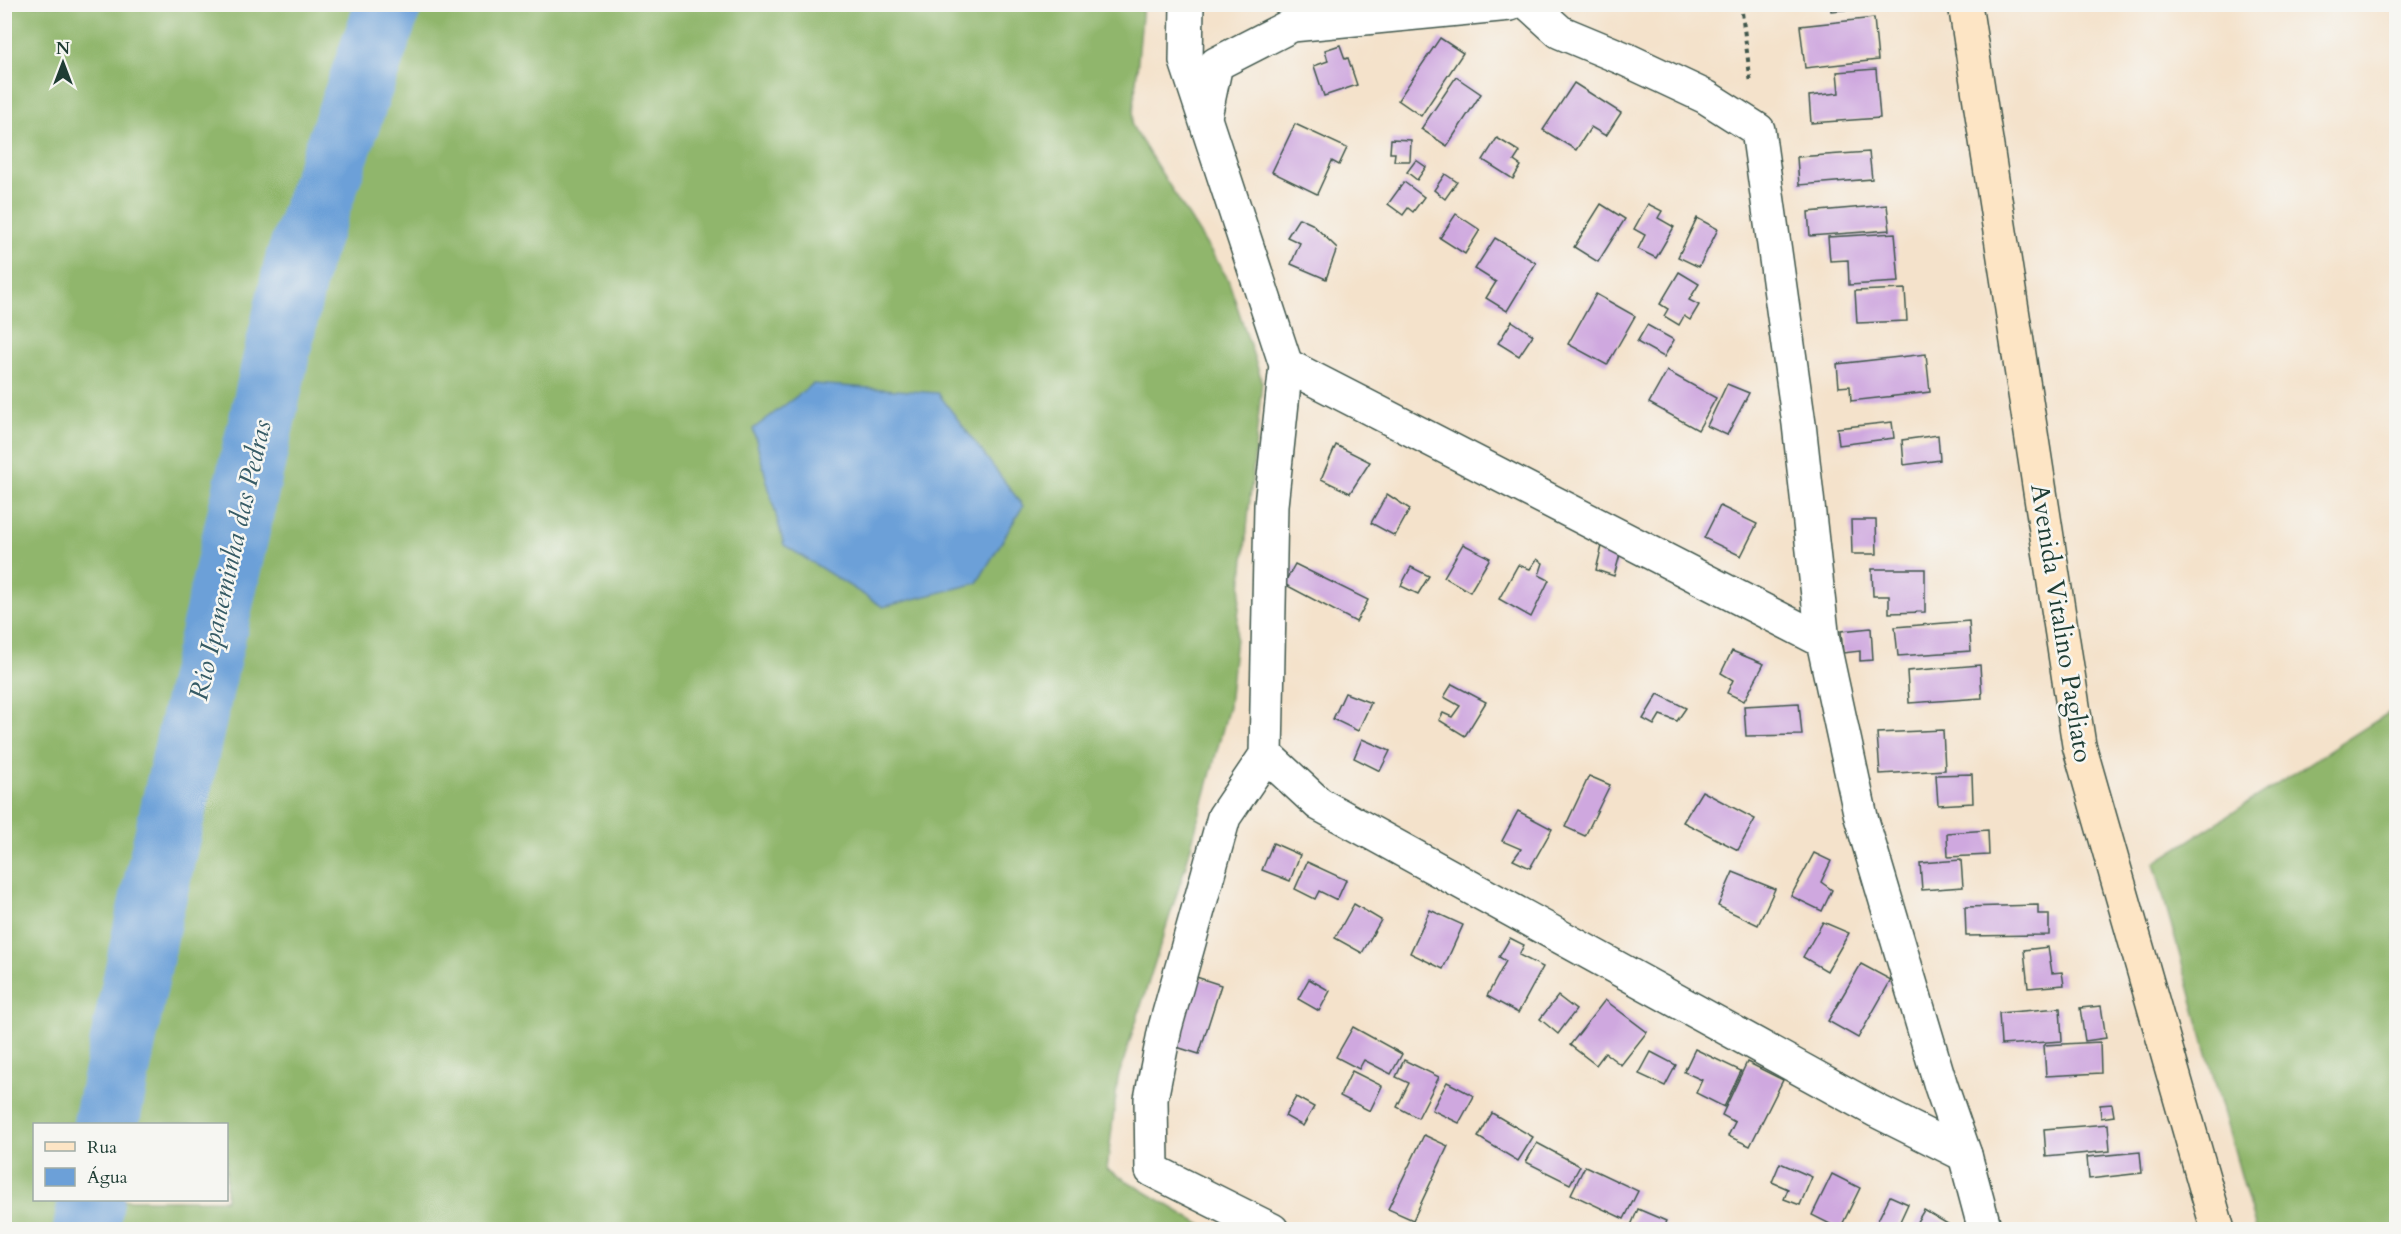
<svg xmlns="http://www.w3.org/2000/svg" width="2401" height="1234" viewBox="0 0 2401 1234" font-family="Cardo,serif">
  <rect width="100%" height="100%" fill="#f6f6f2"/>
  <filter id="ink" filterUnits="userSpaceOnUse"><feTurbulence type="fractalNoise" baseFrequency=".0167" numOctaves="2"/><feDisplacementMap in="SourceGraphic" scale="12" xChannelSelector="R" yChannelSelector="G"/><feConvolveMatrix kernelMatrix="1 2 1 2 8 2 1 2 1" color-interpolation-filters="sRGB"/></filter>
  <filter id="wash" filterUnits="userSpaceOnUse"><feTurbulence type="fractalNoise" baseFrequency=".008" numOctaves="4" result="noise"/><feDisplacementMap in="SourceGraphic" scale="24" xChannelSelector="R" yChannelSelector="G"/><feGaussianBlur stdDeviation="1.35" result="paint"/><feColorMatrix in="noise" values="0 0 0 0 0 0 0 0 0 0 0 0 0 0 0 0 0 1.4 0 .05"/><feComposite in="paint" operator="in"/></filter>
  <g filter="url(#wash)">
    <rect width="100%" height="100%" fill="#f4e2cb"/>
    <g fill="#90b66c" stroke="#587a50" stroke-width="1.5" fill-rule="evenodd">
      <path d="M5,5h1138l-11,121 96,153 34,102 -33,325 -44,162 -67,210 -11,91 101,60 -1203,1zM34,1124h192v76h-192z"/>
      <polygon points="2396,708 2396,1229 2256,1229 2154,863"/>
    </g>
    <polygon fill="#6ca0d8" stroke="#466e86" stroke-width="1.5" points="813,384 938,393 1023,506 977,583 883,607 784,545 753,429"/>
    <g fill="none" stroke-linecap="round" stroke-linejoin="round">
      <g stroke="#6ca0d8" stroke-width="66">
        <polyline points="106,1124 149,916 298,261 389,4"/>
        <polyline points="86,1230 91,1200"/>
      </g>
    </g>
    <g id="blocks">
      <g fill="#cfa8df">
        <polygon points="1830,4 1877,4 1877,7 1831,11"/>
        <polygon points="1874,18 1878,60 1805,68 1800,26"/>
        <polygon points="1440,38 1463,53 1421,116 1398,100"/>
        <polygon points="1340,45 1345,59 1348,58 1357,85 1324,96 1314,66 1328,61 1325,50"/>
        <polygon points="1876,69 1880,118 1811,123 1809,96 1839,93 1837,72"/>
        <polygon points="1456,77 1481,94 1447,146 1421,129"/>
        <polygon points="1574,83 1621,113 1606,136 1591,127 1576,150 1543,130"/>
        <polygon points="1295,124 1347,148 1339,165 1332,161 1317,194 1272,172"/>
        <polygon points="1497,138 1520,152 1514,161 1521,166 1513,179 1483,160"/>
        <polygon points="1391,139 1411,140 1410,161 1394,161 1395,153 1390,153"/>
        <polygon points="1869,152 1872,179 1799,185 1797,157"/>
        <polygon points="1416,160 1426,167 1417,180 1407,172"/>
        <polygon points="1445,174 1457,182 1445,199 1434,190"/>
        <polygon points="1404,182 1424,197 1413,212 1408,208 1403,215 1388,204"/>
        <polygon points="1601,204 1625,219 1598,262 1574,247"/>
        <polygon points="1648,204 1662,211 1658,218 1674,227 1656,258 1638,249 1645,235 1634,229"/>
        <polygon points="1887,205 1890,230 1810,236 1808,212"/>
        <polygon points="1456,214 1480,230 1465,254 1440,238"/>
        <polygon points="1299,218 1312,224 1337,248 1326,279 1291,264 1300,243 1287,237"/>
        <polygon points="1697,218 1718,229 1699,267 1678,257"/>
        <polygon points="1895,233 1899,282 1849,285 1848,260 1830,261 1828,237"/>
        <polygon points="1495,238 1536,263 1507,311 1486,298 1496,282 1475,269"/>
        <polygon points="1679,272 1699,284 1689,300 1699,305 1690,320 1684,316 1679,325 1664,316 1668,309 1660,304"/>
        <polygon points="1905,289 1907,321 1857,323 1855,291"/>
        <polygon points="1596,294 1635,316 1607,365 1568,344"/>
        <polygon points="1512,321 1533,335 1519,356 1498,343"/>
        <polygon points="1647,325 1674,340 1664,357 1637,342"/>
        <polygon points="1926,354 1930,392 1851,401 1850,386 1839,387 1837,364"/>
        <polygon points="1667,371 1716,398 1698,430 1649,403"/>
        <polygon points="1727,384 1749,393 1727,435 1707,426"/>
        <polygon points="1892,422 1894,438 1839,445 1837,428"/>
        <polygon points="1938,435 1940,460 1904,465 1902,440"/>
        <polygon points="1336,445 1370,462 1350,493 1321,479"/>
        <polygon points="1387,494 1410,509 1395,536 1371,523"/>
        <polygon points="1720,506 1757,524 1741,556 1704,538"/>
        <polygon points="1851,520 1876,520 1877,554 1852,554"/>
        <polygon points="1463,544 1490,558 1470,592 1444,577"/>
        <polygon points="1602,546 1621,551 1614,576 1596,570"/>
        <polygon points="1537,559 1543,563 1539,575 1549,580 1531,617 1499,599 1518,565 1530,569"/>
        <polygon points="1295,564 1368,600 1356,622 1284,584"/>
        <polygon points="1411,567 1429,576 1418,594 1401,586"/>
        <polygon points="1872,569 1925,569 1925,612 1889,613 1889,596 1873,596"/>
        <polygon points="1969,621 1971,651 1898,656 1895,627"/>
        <polygon points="1871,628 1873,660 1860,661 1860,651 1843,653 1841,631"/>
        <polygon points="1732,651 1764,664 1744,701 1727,693 1733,680 1721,673"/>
        <polygon points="1980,665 1982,698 1909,703 1907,671"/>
        <polygon points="1452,684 1486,702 1465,736 1439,720 1443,713 1452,717 1460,706 1444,697"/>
        <polygon points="1345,693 1371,703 1358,731 1333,719"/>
        <polygon points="1658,694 1686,708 1677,721 1660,715 1654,725 1643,719"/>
        <polygon points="1799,703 1802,735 1746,736 1744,706"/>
        <polygon points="1943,730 1945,770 1880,774 1877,733"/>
        <polygon points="1362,739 1390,751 1380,771 1354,758"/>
        <polygon points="1972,774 1973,803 1938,805 1936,775"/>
        <polygon points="1589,776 1610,785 1585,836 1565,827"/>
        <polygon points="1702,791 1755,819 1738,850 1683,822"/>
        <polygon points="1518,811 1552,829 1530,868 1513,860 1521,849 1502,841"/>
        <polygon points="1988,830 1989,855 1948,857 1947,833"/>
        <polygon points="1273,843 1300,855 1290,881 1262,870"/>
        <polygon points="1814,853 1831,861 1821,882 1832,890 1822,911 1791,896"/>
        <polygon points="1961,860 1963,887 1922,890 1920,863"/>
        <polygon points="1307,862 1346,880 1337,900 1319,891 1315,899 1295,889"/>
        <polygon points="1733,872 1775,889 1758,925 1718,906"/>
        <polygon points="1354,904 1381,920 1362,953 1335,938"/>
        <polygon points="2038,905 2038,914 2049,914 2049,935 1966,936 1965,907"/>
        <polygon points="1430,910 1463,925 1443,969 1410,953"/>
        <polygon points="1823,922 1849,933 1827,971 1803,957"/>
        <polygon points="1510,938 1524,945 1519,955 1543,967 1518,1013 1487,996 1506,961 1499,957"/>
        <polygon points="2048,947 2052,973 2062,972 2064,985 2028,988 2024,950"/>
        <polygon points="1861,964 1891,980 1858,1038 1828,1021"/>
        <polygon points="1190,975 1221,985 1199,1054 1167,1044"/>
        <polygon points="1309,979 1330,991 1319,1011 1298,999"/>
        <polygon points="1558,996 1576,1010 1558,1034 1540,1019"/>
        <polygon points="1605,1000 1647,1032 1621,1065 1605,1053 1596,1065 1570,1045"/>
        <polygon points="2101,1006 2106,1038 2085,1041 2080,1008"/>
        <polygon points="2060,1008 2062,1041 2001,1045 1999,1013"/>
        <polygon points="1353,1027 1402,1054 1391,1074 1364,1060 1359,1069 1336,1057"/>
        <polygon points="2100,1042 2101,1073 2046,1076 2044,1045"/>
        <polygon points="1695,1049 1741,1071 1724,1107 1696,1093 1702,1080 1684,1072"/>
        <polygon points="1651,1052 1676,1065 1665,1086 1639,1074"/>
        <polygon points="1404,1060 1439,1077 1418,1118 1397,1107 1409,1083 1396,1077"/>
        <polygon points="1747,1062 1783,1080 1750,1146 1728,1136 1735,1122 1722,1115"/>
        <polygon points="1352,1071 1382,1086 1370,1111 1340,1096"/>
        <polygon points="1447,1082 1474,1096 1459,1123 1432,1110"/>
        <polygon points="1296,1097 1314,1107 1303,1126 1285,1116"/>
        <polygon points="2112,1104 2114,1116 2101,1118 2100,1105"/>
        <polygon points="1492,1113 1533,1137 1518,1161 1478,1137"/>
        <polygon points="2108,1124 2110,1151 2046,1157 2044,1129"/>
        <polygon points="1424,1135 1448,1146 1413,1220 1388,1209"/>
        <polygon points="1537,1143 1580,1166 1570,1184 1526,1162"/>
        <polygon points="2140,1152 2142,1173 2089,1179 2087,1157"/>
        <polygon points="1780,1163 1812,1177 1800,1205 1784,1199 1788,1189 1772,1182"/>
        <polygon points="1585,1166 1638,1191 1624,1219 1571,1194"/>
        <polygon points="1832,1174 1860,1188 1840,1229 1812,1215"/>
        <polygon points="1890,1196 1908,1204 1896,1230 1873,1230"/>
        <polygon points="1638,1209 1666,1221 1662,1230 1629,1230"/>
        <polygon points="1924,1210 1958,1230 1912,1230"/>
      </g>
    </g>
  </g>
  <g filter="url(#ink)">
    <use href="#blocks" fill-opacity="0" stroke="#3f564b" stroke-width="1.5"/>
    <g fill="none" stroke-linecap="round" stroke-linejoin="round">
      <g stroke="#3f564b" stroke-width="36">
        <g id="street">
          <polyline points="1187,4 1186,61 1286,365 1271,505 1266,755 1224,817 1165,1028 1151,1099 1152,1170 1272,1230"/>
          <polyline points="1529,4 1560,32 1625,59 1706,97 1758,130 1799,424 1823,641 1861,817 1941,1086 1965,1155 1985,1230"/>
          <polyline points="1205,116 1216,64 1292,25 1510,4"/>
          <polyline points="1286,365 1823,641"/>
          <polyline points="1266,755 1319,804 1877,1111 1965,1155"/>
        </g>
      </g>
      <g stroke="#3f564b" stroke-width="36">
        <polyline id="secondary" points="1965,4 2079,745 2218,1230"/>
      </g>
      <polyline stroke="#3f564b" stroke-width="4" stroke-dasharray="4.5 4.5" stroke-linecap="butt" points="1741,4 1751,84"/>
      <use href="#street" stroke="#fff" stroke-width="33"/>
      <use href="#secondary" stroke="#fde5c5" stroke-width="33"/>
    </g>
  </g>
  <g text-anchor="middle" stroke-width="5" stroke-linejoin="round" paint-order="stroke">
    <g font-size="26" fill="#1f3d34" stroke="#f6f6f2">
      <text transform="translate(2062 623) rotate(81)" y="9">Avenida Vitalino Pagliato</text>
    </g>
    <g font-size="27" font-style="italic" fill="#365b65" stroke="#f6f6f2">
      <text transform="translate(230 560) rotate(-77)" y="9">Rio Ipaneminha das Pedras</text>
    </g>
  </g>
  <rect width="2401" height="1234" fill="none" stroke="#f6f6f2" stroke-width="24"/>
  <rect x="33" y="1123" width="195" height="78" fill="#f6f6f2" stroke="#a0aca6" stroke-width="1.5"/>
  <rect x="45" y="1142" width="30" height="9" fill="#fde5c5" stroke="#a0aca6" stroke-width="1.5"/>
  <text x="87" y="1153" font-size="18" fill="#1f3d34">Rua</text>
  <rect x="45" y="1168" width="30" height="18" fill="#6ca0d8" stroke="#a0aca6" stroke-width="1.5"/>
  <text x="87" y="1183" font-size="18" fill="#1f3d34">Água</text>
  <g transform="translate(63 63)" stroke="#f6f6f2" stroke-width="4.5" paint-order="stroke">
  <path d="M0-4.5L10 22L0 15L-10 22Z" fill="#1f3d34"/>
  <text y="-9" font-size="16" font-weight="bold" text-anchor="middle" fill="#1f3d34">N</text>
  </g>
</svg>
